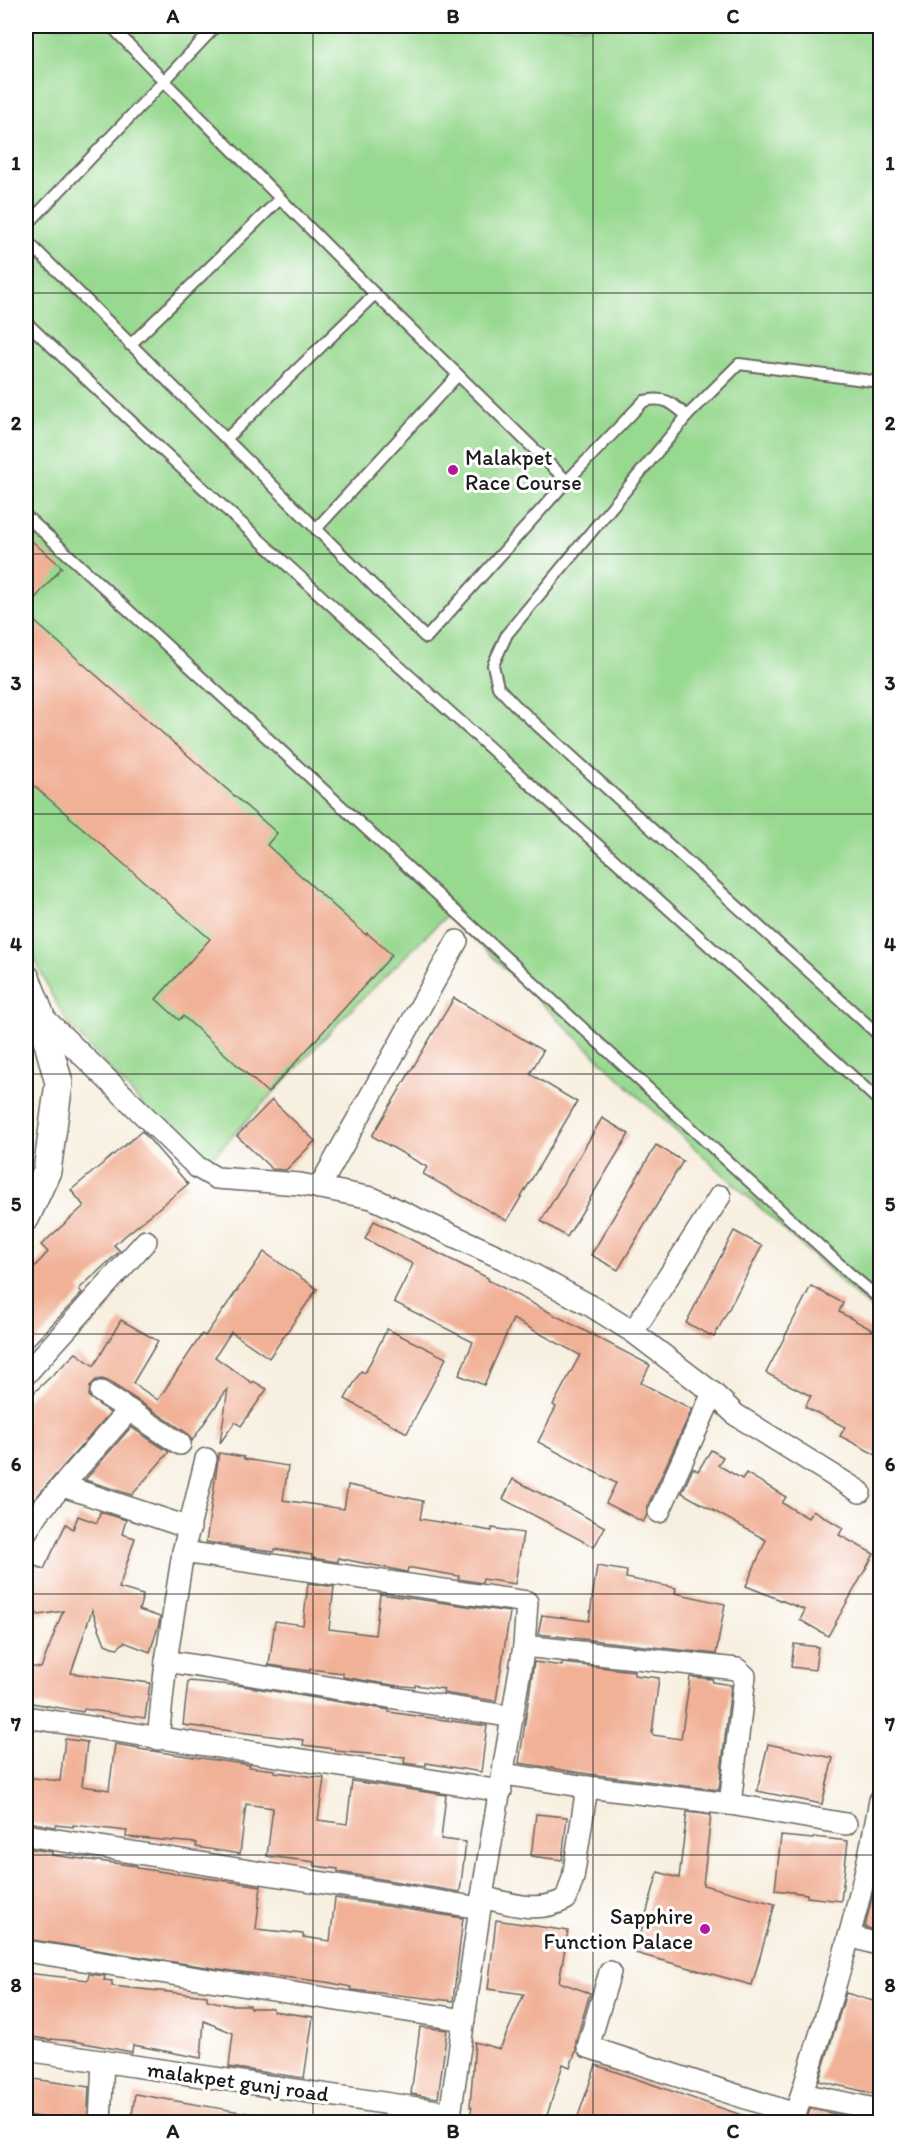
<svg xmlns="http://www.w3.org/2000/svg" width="906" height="2148" viewBox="0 0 906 2148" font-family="Itim,sans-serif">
  <rect width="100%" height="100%" fill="#fff"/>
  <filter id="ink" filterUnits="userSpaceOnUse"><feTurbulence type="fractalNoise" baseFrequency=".0167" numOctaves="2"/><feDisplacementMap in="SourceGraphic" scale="12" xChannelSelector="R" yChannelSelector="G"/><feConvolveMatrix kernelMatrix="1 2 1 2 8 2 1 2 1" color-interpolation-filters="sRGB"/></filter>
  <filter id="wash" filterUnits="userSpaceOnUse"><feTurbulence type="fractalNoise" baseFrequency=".008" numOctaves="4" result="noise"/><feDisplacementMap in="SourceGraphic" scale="24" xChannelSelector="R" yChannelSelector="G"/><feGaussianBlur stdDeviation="1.35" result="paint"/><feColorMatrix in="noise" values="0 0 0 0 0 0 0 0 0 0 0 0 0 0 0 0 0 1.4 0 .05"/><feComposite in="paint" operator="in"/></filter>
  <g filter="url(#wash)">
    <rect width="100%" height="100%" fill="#f7efdf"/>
    <polygon fill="#98d990" stroke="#5a7a56" stroke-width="1.5" points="26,26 880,26 880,1317 643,1101 448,914 345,1016 210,1160 162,1126 89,1047 66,1020 50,992 26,939"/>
    <g id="blocks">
      <g fill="#f1b197">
        <polygon points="26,536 62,567 26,609"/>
        <polygon points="26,614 277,833 267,845 366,935 367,933 392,955 268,1093 183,1016 179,1020 156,999 210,939 26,779"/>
        <polygon points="454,998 543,1051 530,1074 577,1102 507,1221 423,1174 427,1167 372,1136"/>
        <polygon points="272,1100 315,1141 286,1170 272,1169 237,1136"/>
        <polygon points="602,1118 629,1134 567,1237 541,1221"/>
        <polygon points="142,1131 188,1184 114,1245 120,1251 79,1289 82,1293 26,1352 26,1276 48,1252 41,1245 84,1206 71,1190"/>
        <polygon points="656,1145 683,1161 618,1270 591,1255"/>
        <polygon points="374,1221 488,1278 488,1280 650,1365 641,1383 692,1409 647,1507 647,1515 643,1522 606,1503 616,1483 538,1442 556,1407 553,1405 580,1355 513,1319 484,1385 459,1375 473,1342 394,1302 413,1264 365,1239"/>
        <polygon points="734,1231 762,1246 714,1337 686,1323"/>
        <polygon points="264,1252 317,1289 269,1358 231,1332 215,1357 252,1383 253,1381 267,1389 241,1426 235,1422 220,1443 228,1388 192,1441 187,1433 108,1381 102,1379 96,1380 90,1386 89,1397 110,1413 26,1509 26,1400 76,1353 94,1366 121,1320 158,1341 133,1383 158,1400 202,1334 205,1336"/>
        <polygon points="811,1286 843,1303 839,1312 880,1334 880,1457 840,1436 845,1427 805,1407 811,1396 766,1373"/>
        <polygon points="387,1329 446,1358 407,1433 345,1399 361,1371 365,1373"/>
        <polygon points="131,1427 169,1452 132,1495 85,1480"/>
        <polygon points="711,1450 723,1457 718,1465 742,1479 746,1473 786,1497 782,1503 808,1518 813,1510 843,1528 839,1535 874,1554 828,1636 800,1620 805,1610 746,1586 766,1540 682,1493 693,1468 698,1471"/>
        <polygon points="219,1453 244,1457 244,1459 288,1466 283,1500 344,1509 348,1485 423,1501 420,1519 492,1531 492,1528 523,1533 515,1584 483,1579 482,1583 458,1579 459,1576 412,1568 408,1568 407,1572 338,1558 338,1562 312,1558 312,1555 275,1549 274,1552 206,1542"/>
        <polygon points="513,1479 605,1527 594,1547 503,1499"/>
        <polygon points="100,1512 126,1520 122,1534 135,1538 119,1588 143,1595 139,1610 160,1617 159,1624 150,1652 124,1642 118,1648 112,1647 105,1644 92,1610 71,1673 150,1683 145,1718 84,1709 83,1712 26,1702 26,1666 41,1668 63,1611 39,1615 30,1608 34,1595 26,1592 26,1563 44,1569 66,1524 73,1529 78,1516 97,1523"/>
        <polygon points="597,1566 627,1571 626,1578 676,1588 675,1593 725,1604 716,1654 538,1634 542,1615 589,1621"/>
        <polygon points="308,1583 334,1587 329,1629 375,1635 380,1594 510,1612 496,1701 443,1693 444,1689 415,1685 415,1687 393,1685 343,1677 343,1673 310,1669 310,1671 269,1665 275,1621 303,1625"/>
        <polygon points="794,1644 818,1647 815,1670 791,1667"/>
        <polygon points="534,1662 562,1666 562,1663 634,1671 634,1675 659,1678 652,1733 653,1735 681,1739 690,1677 712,1679 713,1682 731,1685 719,1790 589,1774 519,1763"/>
        <polygon points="188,1681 243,1686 389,1710 389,1712 487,1726 481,1772 426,1763 426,1766 404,1763 405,1757 335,1751 335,1749 303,1745 304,1740 183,1725"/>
        <polygon points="65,1739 87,1742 82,1786 109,1790 115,1744 139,1748 139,1749 250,1765 249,1767 275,1770 275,1772 324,1778 318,1820 347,1824 352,1781 446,1795 441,1839 466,1842 460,1892 338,1872 338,1869 315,1866 315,1862 267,1856 273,1808 246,1804 240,1854 196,1847 197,1843 126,1837 127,1831 73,1825 73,1827 56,1825 55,1827 28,1822 28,1820 26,1819 26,1777 60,1781"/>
        <polygon points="768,1744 833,1758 822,1804 757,1791"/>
        <polygon points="687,1812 711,1815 703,1885 775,1904 752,1985 635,1953 658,1872 679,1878"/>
        <polygon points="536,1814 567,1817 562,1860 531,1856"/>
        <polygon points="781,1836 813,1839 814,1837 848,1841 841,1901 807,1897 807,1894 775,1890"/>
        <polygon points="27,1848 52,1852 52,1855 137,1866 137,1868 261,1886 256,1929 303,1934 303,1937 330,1941 335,1898 463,1918 453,2001 353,1990 351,1989 351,1987 326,1982 232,1971 26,1939"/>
        <polygon points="877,1876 880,1877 880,1932 865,1927"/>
        <polygon points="496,1920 568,1931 559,1982 590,1993 576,2041 576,2051 570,2067 563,2064 545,2122 469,2122 472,2107 470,2107 475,2042 500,2049 524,1994 488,1989"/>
        <polygon points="26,1973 88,1980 89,1974 105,1976 104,1980 112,1981 112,1986 207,1996 207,2000 228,2005 250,2005 250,2008 273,2008 273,2011 313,2017 304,2078 229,2067 233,2033 204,2021 201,2058 133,2045 132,2052 73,2041 51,2039 51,2040 26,2036"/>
        <polygon points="846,1993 880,2003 880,2095 819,2081"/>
        <polygon points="420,2027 447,2030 438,2098 411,2094"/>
        <polygon points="596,2065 756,2120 756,2122 576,2122"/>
        <polygon points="26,2078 89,2087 87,2122 52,2122 53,2119 26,2115"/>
        <polygon points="135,2094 259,2115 258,2122 131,2122"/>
        <polygon points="810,2109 850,2117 850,2122 806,2122"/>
      </g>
    </g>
  </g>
  <g filter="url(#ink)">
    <use href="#blocks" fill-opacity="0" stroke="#696660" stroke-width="1.5"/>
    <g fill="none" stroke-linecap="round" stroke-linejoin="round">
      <g stroke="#696660" stroke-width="14">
        <g id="service">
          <polyline points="111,26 164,81 216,26"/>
          <polyline points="26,226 164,81 370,289 567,481 426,638 26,240"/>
          <path d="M26,322c279,267 572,518 854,780"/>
          <polyline points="130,345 280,199"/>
          <polyline points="880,382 739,364 687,416 507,634 493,665 498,687 515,705 880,1036"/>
          <polyline points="226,439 375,294"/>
          <path d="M567,481l77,-80c21,-5 28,2 43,15"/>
          <polyline points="26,516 850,1274 880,1299"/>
          <polyline points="316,529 458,375"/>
        </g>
      </g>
      <g stroke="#696660" stroke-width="24">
        <g id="minor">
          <polyline points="40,1014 197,1167 216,1178 300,1184 372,1198 506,1260 593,1307 633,1332 720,1196"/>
          <polyline points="319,1188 457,941"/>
          <polyline points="633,1332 713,1393 659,1512"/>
          <polyline points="26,1374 146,1241"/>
          <polyline points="101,1392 129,1410"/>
          <polyline points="713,1393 736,1415 860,1492"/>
          <polyline points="63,1486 190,1528"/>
          <polyline points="26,1532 39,1512 129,1410 180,1444"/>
          <polyline points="183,1552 527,1602 524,1646 480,1908 449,2122"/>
          <polyline points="524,1646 737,1669 745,1676 730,1804"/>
          <polyline points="166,1661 513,1717"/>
          <polyline points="26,1717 501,1791"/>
          <polyline points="158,1739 166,1661 183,1552 206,1459"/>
          <polyline points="504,1774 587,1787 730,1804 846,1824"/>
          <polyline points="26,1835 480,1908"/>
          <path d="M482,1897c30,7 55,17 84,2l7,-21 14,-91"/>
          <polyline points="850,1936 880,1945"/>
          <polyline points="26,1951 464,2020"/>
          <polyline points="610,1972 588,2047 795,2114"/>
          <polyline points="26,2050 451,2113"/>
          <polyline points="802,2094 880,2110"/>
          <polyline points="100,2122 103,2061"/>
          <path d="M793,2122c33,-106 68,-212 87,-322"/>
        </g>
      </g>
      <g stroke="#696660" stroke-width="30">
        <polyline id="tertiary" points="26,978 40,1014 59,1083 47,1171 26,1217"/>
      </g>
      <use href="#service" stroke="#fff" stroke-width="10"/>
      <use href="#minor" stroke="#fff" stroke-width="21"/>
      <use href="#tertiary" stroke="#fff" stroke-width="27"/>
    </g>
  </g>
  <path fill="none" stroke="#1c1c1c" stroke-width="1.5" stroke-opacity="0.55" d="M313,26v2096M593,26v2096M26,293h854M26,554h854M26,814h854M26,1074h854M26,1334h854M26,1594h854M26,1855h854"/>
  <g fill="#b5179e" stroke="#fff" stroke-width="2">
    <circle cx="453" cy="470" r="6"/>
    <circle cx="705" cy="1929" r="6"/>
  </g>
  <g text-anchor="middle" stroke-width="6" stroke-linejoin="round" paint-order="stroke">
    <g font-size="22" fill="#1c1c1c" stroke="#fff" text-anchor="start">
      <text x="465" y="465">Malakpet<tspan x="465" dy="25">Race Course</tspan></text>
      <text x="693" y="1924" text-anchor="end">Sapphire<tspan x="693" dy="25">Function Palace</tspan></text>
    </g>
    <g font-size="22" fill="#1c1c1c" stroke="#fff">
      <text transform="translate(238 2081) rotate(8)" y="8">malakpet gunj road</text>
    </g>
  </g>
  <rect width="906" height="2148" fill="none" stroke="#fff" stroke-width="66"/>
  <rect x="33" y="33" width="840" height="2082" fill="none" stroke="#1c1c1c" stroke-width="2"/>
  <g font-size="20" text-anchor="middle" font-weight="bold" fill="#1c1c1c">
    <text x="173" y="23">A</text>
    <text x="453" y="23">B</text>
    <text x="733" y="23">C</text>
    <text x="16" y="170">1</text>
    <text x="890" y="170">1</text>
    <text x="16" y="430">2</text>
    <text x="890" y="430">2</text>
    <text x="16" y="690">3</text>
    <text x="890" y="690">3</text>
    <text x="16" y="951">4</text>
    <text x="890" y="951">4</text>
    <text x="16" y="1211">5</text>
    <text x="890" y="1211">5</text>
    <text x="16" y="1471">6</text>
    <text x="890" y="1471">6</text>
    <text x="16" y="1731">7</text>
    <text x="890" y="1731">7</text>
    <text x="16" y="1992">8</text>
    <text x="890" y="1992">8</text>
    <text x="173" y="2138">A</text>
    <text x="453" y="2138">B</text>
    <text x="733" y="2138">C</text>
  </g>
</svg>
